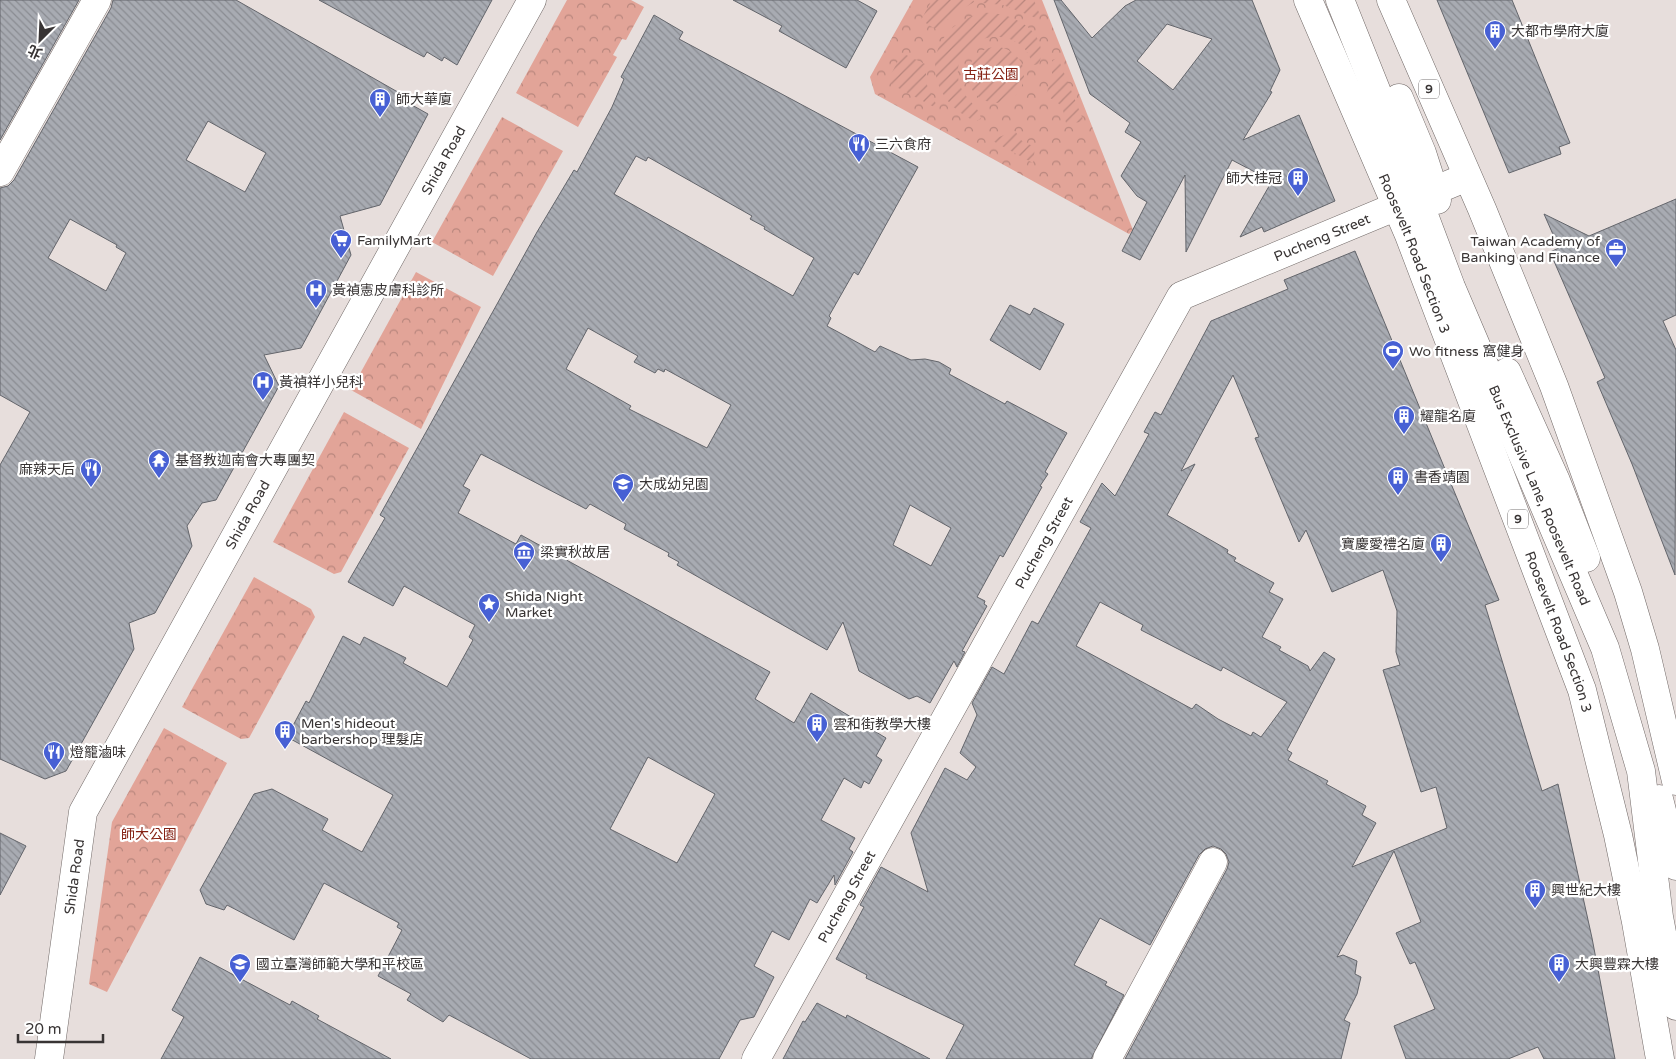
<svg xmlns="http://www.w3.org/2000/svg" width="1676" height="1059" viewBox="0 0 1676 1059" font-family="'Varela Round','Noto Sans TC',sans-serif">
  <defs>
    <pattern id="park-crowns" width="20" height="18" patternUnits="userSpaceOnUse" patternTransform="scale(1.25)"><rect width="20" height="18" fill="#e2a498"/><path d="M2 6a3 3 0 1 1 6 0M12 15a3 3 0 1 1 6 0" fill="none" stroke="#b8867d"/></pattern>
    <pattern id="garden-furrows" width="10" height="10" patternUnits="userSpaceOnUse" patternTransform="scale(1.25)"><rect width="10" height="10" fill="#e2a498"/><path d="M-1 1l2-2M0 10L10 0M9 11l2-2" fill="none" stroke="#b8867d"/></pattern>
    <pattern id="building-back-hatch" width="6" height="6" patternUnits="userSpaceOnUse" patternTransform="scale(1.25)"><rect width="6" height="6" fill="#a8abb2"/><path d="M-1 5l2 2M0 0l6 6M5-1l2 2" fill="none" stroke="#8a8c92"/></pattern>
  </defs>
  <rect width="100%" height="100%" fill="#e7dedc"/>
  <g fill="url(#park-crowns)">
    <polygon points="567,0 631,0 644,7 626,40 622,39 613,55 617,57 578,127 516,93"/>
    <polygon points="913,0 1042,0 1133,230 1129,234 875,94 870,77"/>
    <polygon points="502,117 563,151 493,276 432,242"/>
    <polygon points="416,272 481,307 421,429 351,390"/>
    <polygon points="344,412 409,448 341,572 334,574 273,542"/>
    <polygon points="254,577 311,609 315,617 249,738 241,739 182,707"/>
    <polygon points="164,728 227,763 107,992 89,984 112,822"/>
  </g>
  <g fill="url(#garden-furrows)">
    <polygon points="932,0 973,0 974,2 951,16 937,30 921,20"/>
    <polygon points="983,0 1034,0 1040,15 1036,18 1003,5 982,3"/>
    <path d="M983,13c27,-2 68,18 56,51l-5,1c-4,-6 -6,-14 -12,-19 -25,-21 -67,-4 -64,30 1,21 22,29 23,43l-6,2c-56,-25 -53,-94 8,-108z"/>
    <circle cx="996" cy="75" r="28"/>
    <polygon points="902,53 925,64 927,85 936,104 934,107 887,82"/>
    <polygon points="1058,58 1084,122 1066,123 1062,106 1046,95 1052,76 1052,60"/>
    <polygon points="1015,131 1022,141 1035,147 1033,163 991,140"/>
  </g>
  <g fill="url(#building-back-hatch)" stroke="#63656b" fill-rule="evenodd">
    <polygon points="0,0 79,0 0,140"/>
    <path d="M113,0h123l167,95v5l25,14 -48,91 -40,11 11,39 -50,93 -37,7 15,31 -63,114 -14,3 -15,23 5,20 -37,67 -26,10 5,26 -68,122 -21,8 -45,-20v-294l30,-53 -30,-17v-207l8,-2 6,-6 97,-172zM208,121l58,32 -21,39 -59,-32zM70,219l47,26 -1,2 10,6 -20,38 -58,-33z"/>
    <polygon points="319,0 492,0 457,65 444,57 442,61 427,52 424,57"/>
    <polygon points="733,0 857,0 877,11 846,68 779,31 782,26"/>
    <path d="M1054,0h7l31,38 33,-32 11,-6h116l28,70 -10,21 2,1 -29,48 56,-25 36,86 -71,31 -2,-5 -22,10 32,-56 -40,-21 -46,92 -1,-77 -45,85 -18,-9 25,-49 -10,-6 -16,-20 20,-34 -16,-10 5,-9 -40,-29zM1167,24l45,15 -39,51 -36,-29z"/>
    <polygon points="1437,0 1512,0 1570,143 1559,147 1561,154 1509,173"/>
    <path d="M654,15l29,17 -4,7 239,128 -60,108 -4,-3 -25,44 2,2 -4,8 48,26 5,-6 31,14 14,-1 14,3 12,7 -2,5 56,30 2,-3 60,32 -22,39 3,2 -8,12 2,1 -39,70 -3,-2 -23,42 8,4 -1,3 3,2 -25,45 3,1 -8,15 -3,-6 -24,42 -13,-7 -8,3 -50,-28 -16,-49 -16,28 -150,-85 2,-3 -11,-6 1,-3 -45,-24 2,-5 -36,-20 -4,5 -105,-55 -18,32 7,4 -12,23 58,31 5,-9 249,137 -15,27 39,24 17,-30 75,45 -10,18 6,4 -13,24 -5,-3 -3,7 -17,-10 -23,42 34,18 -6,11 4,3 -18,33 -1,-10 -17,28 -7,-4 -21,41 -17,-9 -18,35 20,11 -20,40 -14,3 -21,39h-188l-82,-44 -6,7 -36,-22 4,-6 -33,-18 24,-46 -5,-3 2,-4 -75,-40 -30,57 -67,-35 -3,5 -18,-6 -6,-14 54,-96 18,-5 56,30 -6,11 40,22 31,-57 -106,-58 19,-36 3,2 34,-67 17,9 4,-8 42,21 -3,5 44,24 26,-47 -4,-3 6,-12 -71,-39 -11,20 -45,-24 37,-64 -5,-3 157,-283 37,-62 3,2 35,-65 12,-28 -3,-2zM636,156l10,5 2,-4 104,59 -2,3 15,8 -1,2 50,29 -21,38 -179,-102zM588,328l50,28 -4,6 21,11 3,-4 6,3 1,-3 66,36 -24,43 -78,-39 2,-3 -65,-37zM910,505l41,23 -20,38 -38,-21zM648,757l67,37 -38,69 -67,-34z"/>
    <polygon points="1676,199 1676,315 1663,321 1676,350 1675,575 1632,464 1597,382 1605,378 1550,252 1559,248 1544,214 1589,236"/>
    <path d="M1355,251l144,349 -14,5 57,186 16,-7 34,154 23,121h-71l-6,-12 -30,12h-102l-12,-33 41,-17 -20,-47 -5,2 -14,-31 25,-11 -27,-71 -57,106 6,-2 14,6 -2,13 6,3 -4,17 -13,26 6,3 -9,36h-216l102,-190 2,-7 -3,-8 -5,-5 -8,-3 -8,3 -6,6 -49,90 -50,-27 -26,47 33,17 -2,3 19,10 -33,64h-145l18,-34 -98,-47 1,-3 -31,-16 28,-52 -4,-2 21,-38 47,25 -17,-59 34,-65 22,12 9,-13 -16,-14 17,-38 -5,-12 20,-36 12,7 28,-53 6,3 53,-96 -11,-6 22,-39 13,13 34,-62 -5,-2 11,-20 6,3 50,-94 77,-32 -4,-9zM1233,375l26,62 -4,1 44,104 7,-12 26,62 51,-22 14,41 -1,41 4,13 -17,5 38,122 15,-5 11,41 -95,39 24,-44 -14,-8 4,-9 -40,-22 2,-3 -40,-21 4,-7 -5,-3 48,-91 -11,-7 -14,19 -2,-5 -29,-16 2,-3 -19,-10 21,-38 -14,-7 5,-9 -40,-22 2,-3 -9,-5 1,-3 -61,-35 28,-51 -14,7zM1100,602l43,23 -2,5 80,41 2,-4 64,35 -26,35 -8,-5 -2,4 -33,-17 -22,-15 -4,5 -116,-63z"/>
    <polygon points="1010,305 1030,315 1034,308 1064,324 1040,370 990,340"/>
    <polygon points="0,833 26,846 0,895"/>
    <polygon points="200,957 290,1005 292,1001 319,1016 317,1019 391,1059 161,1059 184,1017 172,1010"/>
    <polygon points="817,1003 846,1018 847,1015 930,1059 783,1059 803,1021 805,1022"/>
  </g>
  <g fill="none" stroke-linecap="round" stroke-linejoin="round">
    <g stroke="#716967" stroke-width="29">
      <g id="minor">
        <polyline points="0,172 97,0"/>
        <path id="s1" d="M49,1059l34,-247 449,-812"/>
        <path id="s2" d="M756,1059l425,-763 286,-119"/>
        <polyline points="1107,1059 1213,862"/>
      </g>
    </g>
    <g stroke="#716967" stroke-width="29">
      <g id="major">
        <path id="s3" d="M1308,0l101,235 173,455 36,145 18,87 24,137"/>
        <path id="s4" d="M1340,0l50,125 61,162 154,361 36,123 18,146 17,89"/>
        <polyline points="1391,0 1482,209 1554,386 1628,592 1645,649 1676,781"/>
        <polyline points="1399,98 1422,153 1437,200"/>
        <polyline points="1507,372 1556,481 1586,558"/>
        <polyline points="1659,799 1676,866"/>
      </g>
    </g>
    <use href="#minor" stroke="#fff" stroke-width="28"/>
    <use href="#major" stroke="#fff" stroke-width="28"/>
  </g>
  <defs>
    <g id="building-pin" transform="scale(1.125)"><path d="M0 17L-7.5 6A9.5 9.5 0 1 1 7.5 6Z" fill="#4760d4" stroke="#fff"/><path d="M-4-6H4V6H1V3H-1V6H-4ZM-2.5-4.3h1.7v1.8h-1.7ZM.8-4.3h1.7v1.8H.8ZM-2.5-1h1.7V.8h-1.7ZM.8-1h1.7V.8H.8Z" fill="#fff"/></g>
    <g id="restaurant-pin" transform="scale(1.125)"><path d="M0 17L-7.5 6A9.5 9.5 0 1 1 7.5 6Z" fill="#4760d4" stroke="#fff"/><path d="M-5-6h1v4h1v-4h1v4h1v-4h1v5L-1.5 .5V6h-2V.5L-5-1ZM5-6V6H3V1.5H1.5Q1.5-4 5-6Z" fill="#fff"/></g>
    <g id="supermarket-pin" transform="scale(1.125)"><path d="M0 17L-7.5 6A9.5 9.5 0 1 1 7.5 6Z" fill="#4760d4" stroke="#fff"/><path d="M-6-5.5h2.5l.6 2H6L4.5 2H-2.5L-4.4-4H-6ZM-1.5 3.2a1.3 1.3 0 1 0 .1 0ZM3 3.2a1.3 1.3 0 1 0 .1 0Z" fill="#fff"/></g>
    <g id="office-pin" transform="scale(1.125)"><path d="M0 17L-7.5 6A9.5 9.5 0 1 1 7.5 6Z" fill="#4760d4" stroke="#fff"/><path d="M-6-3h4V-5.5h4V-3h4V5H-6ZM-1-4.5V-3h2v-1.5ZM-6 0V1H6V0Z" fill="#fff"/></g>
    <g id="hospital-pin" transform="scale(1.125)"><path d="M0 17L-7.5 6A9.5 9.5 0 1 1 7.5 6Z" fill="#4760d4" stroke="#fff"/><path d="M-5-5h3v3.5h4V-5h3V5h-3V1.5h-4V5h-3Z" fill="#fff"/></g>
    <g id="stadium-pin" transform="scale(1.125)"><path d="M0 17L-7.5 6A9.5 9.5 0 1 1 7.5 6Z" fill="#4760d4" stroke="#fff"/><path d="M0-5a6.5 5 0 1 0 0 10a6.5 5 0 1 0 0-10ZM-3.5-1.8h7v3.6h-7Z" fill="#fff"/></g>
    <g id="temple-pin" transform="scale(1.125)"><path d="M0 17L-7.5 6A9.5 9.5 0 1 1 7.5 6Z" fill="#4760d4" stroke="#fff"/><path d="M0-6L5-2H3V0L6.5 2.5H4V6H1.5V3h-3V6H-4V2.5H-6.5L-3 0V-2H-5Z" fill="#fff"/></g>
    <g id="school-pin" transform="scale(1.125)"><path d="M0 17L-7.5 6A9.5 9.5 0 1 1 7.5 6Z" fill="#4760d4" stroke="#fff"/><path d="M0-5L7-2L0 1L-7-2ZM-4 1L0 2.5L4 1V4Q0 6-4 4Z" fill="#fff"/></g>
    <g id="museum-pin" transform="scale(1.125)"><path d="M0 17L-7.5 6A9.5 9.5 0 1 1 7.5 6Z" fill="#4760d4" stroke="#fff"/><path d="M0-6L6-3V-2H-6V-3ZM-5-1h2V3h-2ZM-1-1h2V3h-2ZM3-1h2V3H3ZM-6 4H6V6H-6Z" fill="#fff"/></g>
    <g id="sight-pin" transform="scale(1.125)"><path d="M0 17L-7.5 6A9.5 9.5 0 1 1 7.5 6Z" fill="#4760d4" stroke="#fff"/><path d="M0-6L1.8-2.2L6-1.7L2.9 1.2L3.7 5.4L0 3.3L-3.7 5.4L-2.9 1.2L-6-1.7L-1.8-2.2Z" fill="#fff"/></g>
  </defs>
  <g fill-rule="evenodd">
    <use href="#building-pin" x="1495" y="31"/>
    <use href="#building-pin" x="380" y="99"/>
    <use href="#restaurant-pin" x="859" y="144"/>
    <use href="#building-pin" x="1298" y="178"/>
    <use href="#supermarket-pin" x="341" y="240"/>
    <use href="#office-pin" x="1616" y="249"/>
    <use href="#hospital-pin" x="316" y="290"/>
    <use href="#stadium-pin" x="1393" y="351"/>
    <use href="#hospital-pin" x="263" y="382"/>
    <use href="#building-pin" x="1404" y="416"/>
    <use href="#temple-pin" x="159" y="460"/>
    <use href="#restaurant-pin" x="91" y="469"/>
    <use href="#building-pin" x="1398" y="477"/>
    <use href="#school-pin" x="623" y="484"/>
    <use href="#building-pin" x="1441" y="544"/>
    <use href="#museum-pin" x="524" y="552"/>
    <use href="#sight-pin" x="489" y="604"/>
    <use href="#building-pin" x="817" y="724"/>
    <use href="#building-pin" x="285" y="731"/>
    <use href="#restaurant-pin" x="54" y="752"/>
    <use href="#building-pin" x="1535" y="890"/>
    <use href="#school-pin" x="240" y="964"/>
    <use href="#building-pin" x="1559" y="964"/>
  </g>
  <g text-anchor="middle" stroke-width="4.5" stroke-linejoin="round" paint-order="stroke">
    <g fill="#fff" stroke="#747171" stroke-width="1">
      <rect x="1419" y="79.5" width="20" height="19" rx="4"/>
      <rect x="1508" y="509.5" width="20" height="19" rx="4"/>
    </g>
    <g font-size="12" font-weight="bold" fill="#383434">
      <text x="1429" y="93">9</text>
      <text x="1518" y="523">9</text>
    </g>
    <g font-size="14" fill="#383434" stroke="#fff" text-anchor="start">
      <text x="1511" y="36">大都市學府大廈</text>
      <text x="396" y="104">師大華廈</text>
      <text x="875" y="149">三六食府</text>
      <text x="1282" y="183" text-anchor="end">師大桂冠</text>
      <text x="357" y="245">FamilyMart</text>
      <text x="1600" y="246" text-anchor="end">Taiwan Academy of<tspan x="1600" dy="16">Banking and Finance</tspan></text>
      <text x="332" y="295">黃禎憲皮膚科診所</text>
      <text x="1409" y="356">Wo fitness 窩健身</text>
      <text x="279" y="387">黃禎祥小兒科</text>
      <text x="1420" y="421">耀龍名廈</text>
      <text x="175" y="465">基督教迦南會大專團契</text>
      <text x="75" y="474" text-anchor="end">麻辣天后</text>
      <text x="1414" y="482">書香靖園</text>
      <text x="639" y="489">大成幼兒園</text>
      <text x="1425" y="549" text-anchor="end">寶慶愛禮名廈</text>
      <text x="540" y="557">梁實秋故居</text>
      <text x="505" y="601">Shida Night<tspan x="505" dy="16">Market</tspan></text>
      <text x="301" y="728">Men's hideout<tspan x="301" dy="16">barbershop 理髮店</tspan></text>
      <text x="833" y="729">雲和街教學大樓</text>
      <text x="70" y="757">燈籠滷味</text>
      <text x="1551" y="895">興世紀大樓</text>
      <text x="256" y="969">國立臺灣師範大學和平校區</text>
      <text x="1575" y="969">大興豐霖大樓</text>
    </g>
    <g font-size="14" fill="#852113" stroke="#fff">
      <text x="991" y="79">古莊公園</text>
      <text x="149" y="839">師大公園</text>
    </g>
    <g font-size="14" fill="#383434" stroke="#fff">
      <text dy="5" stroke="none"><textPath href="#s1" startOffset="994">Shida Road</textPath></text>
      <text dy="5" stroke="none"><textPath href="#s2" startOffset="1026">Pucheng Street</textPath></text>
      <text dy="5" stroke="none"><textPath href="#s3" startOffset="275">Roosevelt Road Section 3</textPath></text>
      <text dy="5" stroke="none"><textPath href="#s4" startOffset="534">Bus Exclusive Lane, Roosevelt Road</textPath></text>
      <text dy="5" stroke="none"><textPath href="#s1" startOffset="589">Shida Road</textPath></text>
      <text dy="5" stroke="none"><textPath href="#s2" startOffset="591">Pucheng Street</textPath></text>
      <text dy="5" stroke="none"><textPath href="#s3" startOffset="680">Roosevelt Road Section 3</textPath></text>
      <text dy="5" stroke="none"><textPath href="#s1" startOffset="184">Shida Road</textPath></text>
      <text dy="5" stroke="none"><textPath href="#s2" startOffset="186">Pucheng Street</textPath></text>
    </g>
  </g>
  <g transform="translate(40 40) rotate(204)" stroke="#ffffff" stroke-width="4" paint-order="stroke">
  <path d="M0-4L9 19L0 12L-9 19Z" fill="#383434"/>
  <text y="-8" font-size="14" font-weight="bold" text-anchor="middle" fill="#383434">北</text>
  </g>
  <path d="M18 1034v8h85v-8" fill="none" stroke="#383434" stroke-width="2.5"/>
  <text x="25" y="1034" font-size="15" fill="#383434" stroke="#ffffff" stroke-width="4" paint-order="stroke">20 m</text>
</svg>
